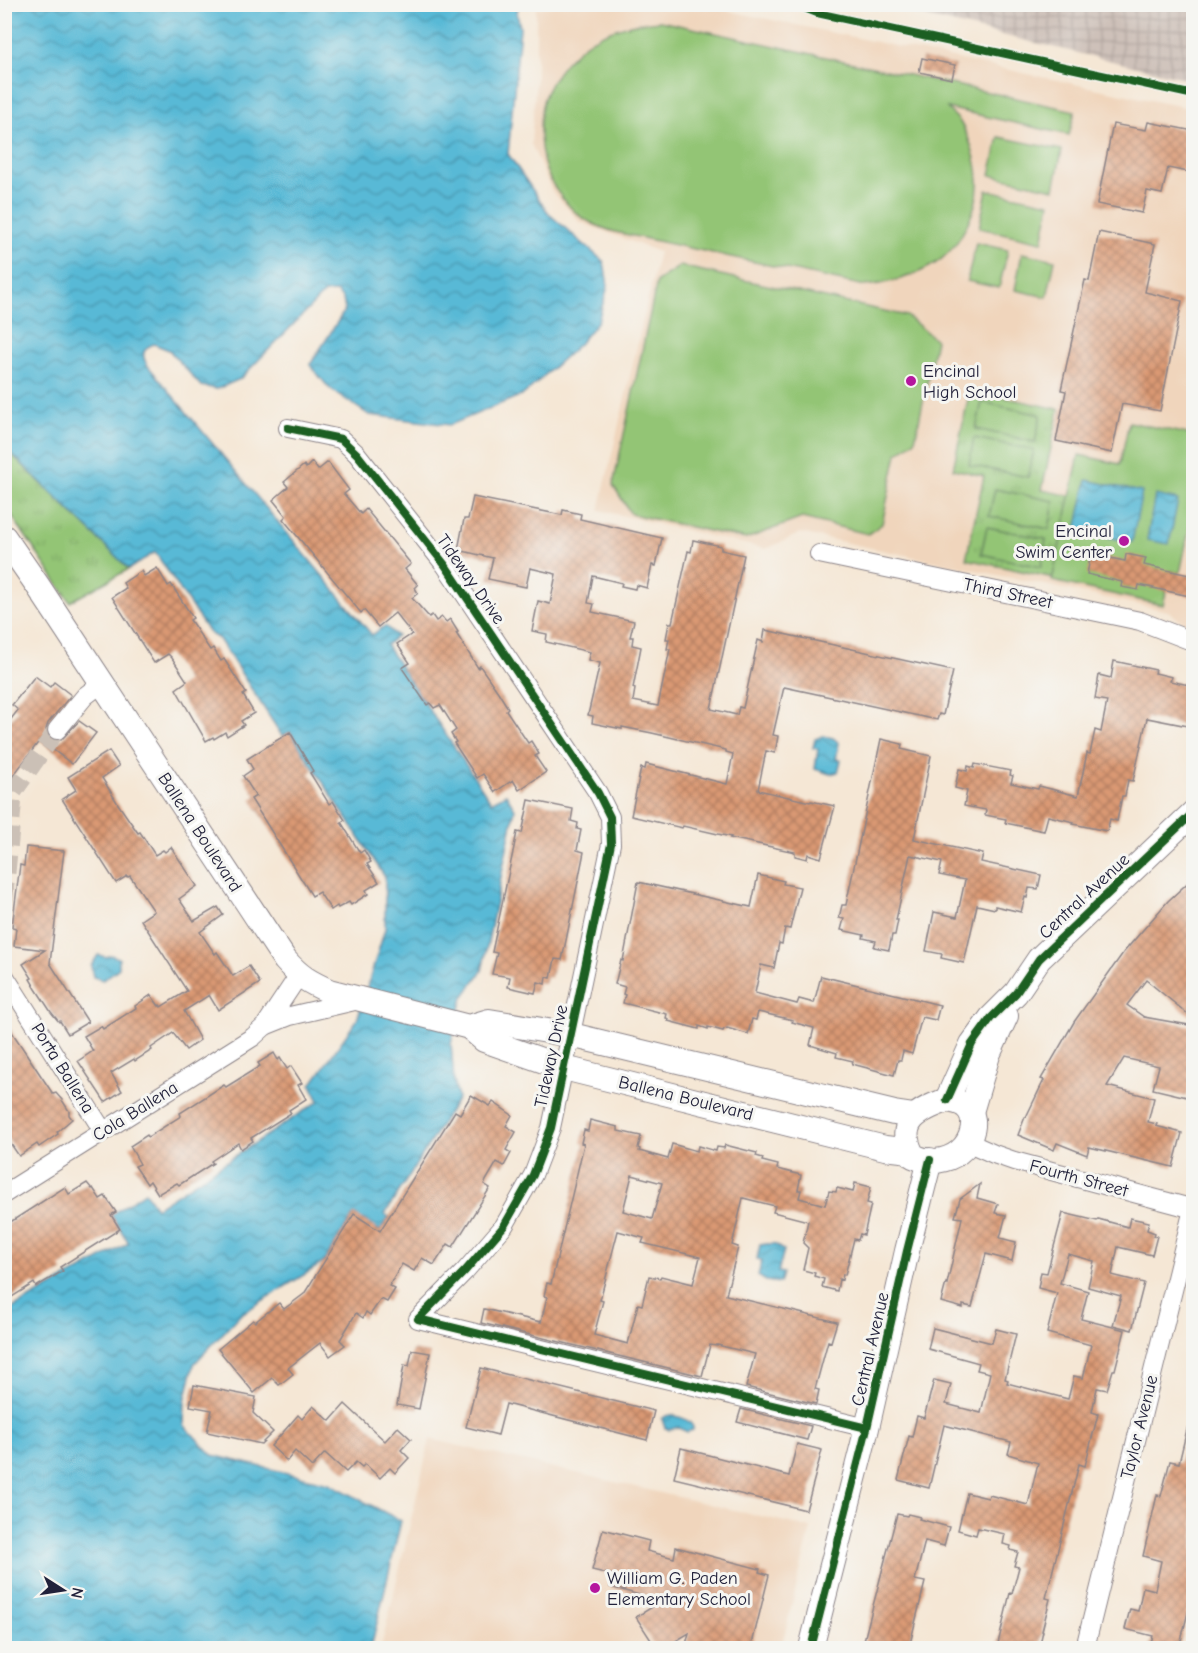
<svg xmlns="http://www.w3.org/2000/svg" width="1198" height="1653" viewBox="0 0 1198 1653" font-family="'Comic Neue',sans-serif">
  <defs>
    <pattern id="industrial-grid" width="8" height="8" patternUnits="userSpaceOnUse" patternTransform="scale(1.5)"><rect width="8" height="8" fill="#cec1b9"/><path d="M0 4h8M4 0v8" fill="none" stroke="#b1a6a0"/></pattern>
    <pattern id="grass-tufts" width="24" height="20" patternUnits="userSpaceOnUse" patternTransform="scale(1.5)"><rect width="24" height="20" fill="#93c575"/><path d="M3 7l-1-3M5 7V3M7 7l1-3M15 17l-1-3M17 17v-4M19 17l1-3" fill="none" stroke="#7ea966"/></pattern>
    <pattern id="water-waves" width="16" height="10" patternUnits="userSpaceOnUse" patternTransform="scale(1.5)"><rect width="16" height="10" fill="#58b9d6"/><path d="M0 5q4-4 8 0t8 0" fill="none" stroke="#4896af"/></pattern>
    <pattern id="building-cross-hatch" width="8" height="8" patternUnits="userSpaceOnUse" patternTransform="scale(1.5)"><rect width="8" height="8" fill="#da9973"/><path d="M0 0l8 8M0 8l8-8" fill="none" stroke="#b07c60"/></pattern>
  </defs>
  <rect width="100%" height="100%" fill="#f6f6f2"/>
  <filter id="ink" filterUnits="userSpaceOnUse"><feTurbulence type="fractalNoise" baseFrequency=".0167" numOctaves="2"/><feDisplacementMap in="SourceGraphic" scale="12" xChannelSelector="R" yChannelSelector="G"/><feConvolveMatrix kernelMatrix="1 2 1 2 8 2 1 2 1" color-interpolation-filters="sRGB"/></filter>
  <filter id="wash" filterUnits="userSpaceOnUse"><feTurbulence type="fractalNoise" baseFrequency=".008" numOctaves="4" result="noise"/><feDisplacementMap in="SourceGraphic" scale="24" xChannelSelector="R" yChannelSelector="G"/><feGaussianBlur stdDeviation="1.35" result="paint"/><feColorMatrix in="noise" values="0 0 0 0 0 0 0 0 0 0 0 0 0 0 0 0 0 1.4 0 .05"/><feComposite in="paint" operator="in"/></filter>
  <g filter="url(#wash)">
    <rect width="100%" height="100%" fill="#f5e7d5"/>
    <g fill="#f0d5bc">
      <polygon points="565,4 701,5 1193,109 1193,630 1168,611 801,533 766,549 599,510 659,252 580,222 552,191 531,144 536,77 536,8"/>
      <polygon points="430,1439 811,1528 781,1648 381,1648"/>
    </g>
    <polygon fill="url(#industrial-grid)" points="876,5 1193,5 1193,85 1191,84 1192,80"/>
    <g fill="url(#grass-tufts)" stroke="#5a7458" stroke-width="1.5">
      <polygon points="970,390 1059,409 1042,490 1072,496 1054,578 966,559 984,476 953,469"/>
      <polygon points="4,447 129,569 70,602 5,506"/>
    </g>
    <g fill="#93c575" stroke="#5a7458" stroke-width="1.5">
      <path d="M660,21l415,90 -6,24 -122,-27c4,5 10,9 13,14 10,16 17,38 18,57 2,29 -19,69 -42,84 -22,14 -45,20 -71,23l-250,-54c-16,-5 -32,-11 -44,-24 -10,-10 -20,-24 -25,-38 -7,-20 -9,-57 0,-77 7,-15 17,-29 30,-41 22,-21 54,-29 84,-31z"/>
      <polygon points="999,137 1062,150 1054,189 990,175"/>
      <polygon points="987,190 1050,203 1042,242 979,228"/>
      <polygon points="976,243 1008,250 999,288 967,281"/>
      <polygon points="1022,253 1055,260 1047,297 1015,290"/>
      <polygon points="680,266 907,316 936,340 915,440 897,454 882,524 868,534 802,518 746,539 631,514 613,485 657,281"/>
      <polygon points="982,402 1041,415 1035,442 976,429"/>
      <polygon points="1129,422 1193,435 1193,511 1180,573 1171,571 1163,605 1052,581 1079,455 1120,464"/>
      <polygon points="974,438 1034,450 1028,477 969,465"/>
      <polygon points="995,489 1054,501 1049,529 989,516"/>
      <polygon points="987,527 1046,539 1041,567 981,554"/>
    </g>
    <g fill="url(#water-waves)" stroke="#3d6e88" stroke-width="1.5">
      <path d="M5,5h514l-2,7 3,16 -12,126 41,60 55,48 4,24 -10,35 -19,23 -55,50 -74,31 -81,-10 -40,-27 -19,-23 35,-55 -2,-11 -7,-7 -12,1 -84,86 -23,10 -16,-3 -32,-36 -15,-6c-12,4 -13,12 -6,22l224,269 13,-9 12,10 -11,9 105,157 15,-8 9,15 -33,162 -19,26 -12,47 3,37 4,17 -73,116 4,3 -9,14 -26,-17 -31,49 -82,51 -47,50 -9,37 -1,24 28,30 117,28 72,38 -30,127h-366l-1,-335 125,-70 -18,-28 34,-23 11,16 163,-107 -8,-16 46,-65 28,-91v-52l-95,-145 -8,4 -63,-97 -10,-6 -54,-81 -26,17 -124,-122z"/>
      <polygon points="1087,480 1142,492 1132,542 1076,530"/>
      <polygon points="1155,495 1178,500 1169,544 1147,540"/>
      <polygon points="823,736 833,738 839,743 836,759 841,760 838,772 830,774 815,769 818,749 813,748 815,739"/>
      <polygon points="98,955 106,957 111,955 119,958 119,968 103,980 93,977 91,966"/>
      <polygon points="767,1244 774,1244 784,1250 778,1272 783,1273 780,1283 766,1281 758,1276 762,1260 757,1259 760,1245"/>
      <path d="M672,1415c8,2 17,4 21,12v3l-6,2 -9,-5 -9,3 -4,-2 -3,-9 4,-3z"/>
    </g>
    <g id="blocks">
      <g fill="url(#building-cross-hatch)" fill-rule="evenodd">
        <polygon points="922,58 955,65 952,79 919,72"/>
        <polygon points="1148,122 1194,131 1194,173 1168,168 1162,194 1147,191 1142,213 1097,204 1113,124 1146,130"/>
        <polygon points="1099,232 1155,244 1145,292 1182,301 1160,411 1122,404 1112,453 1056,441 1066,391 1061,390 1085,280 1089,281"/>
        <polygon points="312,462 318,470 328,462 349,490 344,494 361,514 366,509 411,564 405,569 418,585 415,588 418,593 412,598 429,617 432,615 436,621 442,617 446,622 450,619 458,632 456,633 478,668 480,666 498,692 508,708 506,710 528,743 531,741 539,754 535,756 546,772 519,790 513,780 495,792 483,774 477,778 454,743 456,742 451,734 456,730 440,705 434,708 430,703 427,705 402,668 410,663 397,644 412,634 395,613 378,627 364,610 361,613 283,519 286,516 273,500 288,487 284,482 304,465 306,468"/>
        <polygon points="473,497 562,515 563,510 581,514 580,519 662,538 656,566 652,565 647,588 636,585 635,589 621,586 622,583 593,576 588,603 594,604 592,612 634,621 630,637 633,637 632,645 641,647 633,688 635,689 633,701 658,706 670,649 667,649 669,639 666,639 669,623 672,623 688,551 691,552 693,540 721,546 721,550 744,555 711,709 737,715 739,707 743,708 758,640 763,642 765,630 953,671 943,715 939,714 937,720 784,687 773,735 778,736 775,753 766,751 758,790 810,802 811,801 835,806 821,858 808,854 807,859 795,856 795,852 730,838 731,837 683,826 682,828 631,816 641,768 645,769 646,764 727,784 733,754 726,752 726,750 652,733 622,727 622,729 592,723 593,716 588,715 600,663 588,660 590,652 546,642 547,634 532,631 538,601 550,604 556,574 530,568 526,587 488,579 493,558 458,550 464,519 468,519"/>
        <polygon points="1091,554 1125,561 1126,554 1146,558 1144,565 1194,576 1194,597 1139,585 1138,590 1121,587 1122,582 1087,574"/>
        <polygon points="157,568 168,586 171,584 193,618 190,620 210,650 213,648 221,661 224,659 246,693 243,695 254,713 241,721 244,725 227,736 225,732 214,739 213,737 206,741 176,689 187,681 172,658 168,654 154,663 112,597 126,588 123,583 141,571 144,576"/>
        <polygon points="1114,661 1156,670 1155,673 1172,677 1170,681 1194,686 1194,720 1189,719 1188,726 1147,718 1133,781 1128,780 1125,796 1122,796 1117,821 1110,819 1107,831 1073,824 1074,822 1048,816 1044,831 1005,823 1006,819 985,815 986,810 964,806 967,791 955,788 959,769 967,771 968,766 974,768 975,764 1011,771 1010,775 1013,776 1011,783 1038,789 1039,786 1078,796 1087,753 1090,754 1095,730 1101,732 1107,701 1095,699 1099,675 1111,678"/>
        <polygon points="35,676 50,687 54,682 71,695 48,723 46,729 46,733 49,738 56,741 61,740 79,721 96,733 72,764 40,740 4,788 4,728 18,710 12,705"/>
        <polygon points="290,732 313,771 310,773 329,804 333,801 345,820 341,822 360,853 364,850 371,862 367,864 379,882 366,890 368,894 351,905 349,902 338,908 337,906 331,910 319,892 312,896 251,799 256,796 243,776 253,769 247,759"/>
        <polygon points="881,739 902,744 901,749 931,756 914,839 983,854 981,862 1041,875 1038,889 1029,888 1027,898 1025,897 1021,912 995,906 995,909 977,905 964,963 941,958 942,954 926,951 934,912 957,917 965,880 939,875 942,862 910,855 896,920 898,920 895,935 892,935 889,950 874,947 876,941 863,938 864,935 841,930 844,919 839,918 842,905 846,905"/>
        <polygon points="109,751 119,766 102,778 118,804 138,833 140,832 155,855 163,850 165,852 171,847 197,886 179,899 194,921 218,907 223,915 200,932 215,954 217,952 233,976 249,966 260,983 218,1010 209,995 184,1011 200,1040 186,1050 173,1033 151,1048 152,1050 135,1061 134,1059 111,1073 122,1091 105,1102 78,1061 93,1051 84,1036 101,1026 103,1029 136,1008 135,1006 151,995 159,1006 160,1005 161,1007 187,991 141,920 154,911 130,876 128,877 127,876 116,883 62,799 76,790 68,777"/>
        <polygon points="529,800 573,809 571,821 578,823 577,829 581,830 577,850 584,852 562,960 555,959 551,978 546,977 545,984 538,982 535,993 508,987 510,977 492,974 497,953 492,952 513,852 517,832 522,833"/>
        <polygon points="26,847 64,851 50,963 88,1022 68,1034 60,1021 59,1022 51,1012 36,989 30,979 32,978 23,964 45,950 14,946 16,928 12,927 20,865 24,866"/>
        <polygon points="758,875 784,881 783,884 800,887 790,929 785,928 782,944 779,943 774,968 761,965 755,993 797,1004 799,999 814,1003 821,976 940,1005 936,1020 922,1017 912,1054 903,1051 901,1060 898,1060 894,1075 852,1064 853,1061 836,1057 837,1053 810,1045 814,1028 792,1022 793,1020 758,1012 756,1020 752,1019 748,1034 727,1028 724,1029 723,1031 708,1027 708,1029 699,1026 699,1029 668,1021 669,1019 666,1018 667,1014 623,1003 625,995 623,994 625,987 615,984 621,960 623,961 638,882 751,907"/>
        <polygon points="1194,877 1194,1019 1146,980 1127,1005 1144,1017 1194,1026 1194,1058 1189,1078 1192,1078 1187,1097 1153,1089 1159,1066 1124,1058 1107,1086 1154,1098 1148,1122 1157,1124 1156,1126 1182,1133 1173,1167 1089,1147 1087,1155 1057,1143 1054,1150 1018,1135 1025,1117 1026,1117 1044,1080 1041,1079 1074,1022 1123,953 1168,901"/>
        <polygon points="4,1020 53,1094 56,1093 62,1100 69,1111 69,1115 72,1119 58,1131 57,1132 58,1134 39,1147 37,1144 19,1156 4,1134"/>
        <polygon points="274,1053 278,1060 280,1058 287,1069 291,1066 302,1083 298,1085 306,1099 289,1110 291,1113 251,1138 253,1141 241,1149 238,1143 211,1161 213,1163 179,1185 177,1183 158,1194 150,1181 147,1184 135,1166 140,1164 130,1146 147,1135 148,1137 181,1116 180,1113 224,1085 226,1087 260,1066 258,1063"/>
        <polygon points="471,1095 490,1106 493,1102 512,1115 506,1126 516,1132 506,1150 511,1153 504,1166 497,1162 484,1184 490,1188 453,1247 448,1244 434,1265 422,1258 414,1271 402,1264 389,1286 395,1289 387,1302 381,1299 370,1315 366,1312 363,1318 356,1313 340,1340 345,1345 330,1356 320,1343 288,1368 293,1374 279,1385 272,1378 254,1393 218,1349 253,1320 255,1322 279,1303 284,1309 304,1294 354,1214 380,1231 455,1111 460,1114"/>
        <path d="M590,1120l28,7v4l23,5 -3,12 2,1 -1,2 29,8 4,-15 25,7 1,-5 18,5 1,-4 7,1 1,-3 32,8 -1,3 7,2 -1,3 16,4 -1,4 24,6 -3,15h3l-2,8 26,7 4,-14 7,1 1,-4 16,4 2,-9 16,4 -4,16 4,1 -7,31 -4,-1 -2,6 -4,-1 -9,36 -2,-1 -1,6 -3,-1 -2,12 -15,-4 2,-8 -10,-3 1,-3 -12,-3 5,-22 -5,-5 5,-22 -35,-9 2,-6 -32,-8 -11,47 6,2 -12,48 111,27 -6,20 -3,-1 -13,48 4,1 -3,14 -70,-17 9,-33 -38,-9v1l-7,-1 -8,31 -221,-53 3,-14 57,13 6,-25 -3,-1 3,-13 4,1 33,-140 -3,-1 3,-13 4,1zM632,1175l30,8 -10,36 -29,-8zM618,1231l26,7 -2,5 58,14 -7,27 -32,-8 -1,2 -11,-2 -7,29 -4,-1 -10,40 -34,-9 9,-34 -3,-1z"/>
        <polygon points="87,1183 92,1189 93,1188 100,1199 105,1196 116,1212 111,1215 120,1229 60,1267 63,1271 36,1287 34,1283 4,1302 4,1226 65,1187 69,1194"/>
        <polygon points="980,1184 977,1198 998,1204 995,1213 1006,1215 1000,1238 1016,1242 1012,1261 986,1254 972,1307 963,1305 963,1308 941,1302 946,1283 947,1284 962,1218 955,1217 960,1199"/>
        <polygon points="1063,1213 1097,1221 1098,1219 1128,1227 1130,1218 1149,1222 1147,1230 1155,1233 1154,1236 1157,1236 1152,1255 1118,1247 1112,1275 1144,1283 1132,1330 1113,1325 1121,1296 1088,1287 1094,1261 1068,1254 1060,1283 1088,1291 1081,1319 1125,1330 1115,1370 1113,1370 1107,1390 1097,1388 1092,1412 1098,1414 1085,1466 1079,1464 1046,1598 1050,1599 1042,1631 1043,1631 1039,1648 997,1648 1010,1593 1012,1594 1019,1567 1014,1566 1018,1552 1010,1550 1011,1546 1003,1544 1005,1534 978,1528 976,1535 958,1530 967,1493 988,1498 989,1495 1028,1505 1038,1463 1008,1454 1011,1442 944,1425 929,1488 898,1480 909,1436 912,1437 917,1416 924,1418 934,1380 951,1384 946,1404 981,1413 990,1373 977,1370 979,1363 928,1349 933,1328 992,1343 996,1329 1016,1334 1005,1379 1008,1380 1007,1383 1068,1399 1074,1376 1083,1378 1091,1345 1047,1333 1057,1293 1038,1288 1041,1272 1047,1273"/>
        <polygon points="412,1350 430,1353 419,1409 397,1405 404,1365 409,1366"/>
        <polygon points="481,1368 654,1411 647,1440 506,1404 498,1435 466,1427"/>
        <polygon points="194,1385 256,1397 253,1413 273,1432 261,1444 207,1432 212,1410 190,1406"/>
        <polygon points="345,1404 385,1441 398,1427 411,1439 401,1450 409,1458 395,1473 390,1468 380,1478 365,1464 362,1467 356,1462 346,1472 325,1453 312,1467 295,1451 287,1461 271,1446 298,1415 302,1419 313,1406 330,1421"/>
        <polygon points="741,1409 811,1426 807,1440 737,1422"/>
        <polygon points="1188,1425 1194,1426 1194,1589 1179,1648 1149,1648 1153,1636 1125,1629 1130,1609 1138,1611 1143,1587 1155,1590 1161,1561 1143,1556 1157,1495 1161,1496 1170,1461 1179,1463"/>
        <polygon points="797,1444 822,1450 806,1510 674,1478 681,1448 789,1476"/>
        <polygon points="897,1514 907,1516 908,1514 920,1517 919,1519 949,1527 944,1546 925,1541 915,1580 925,1582 909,1648 862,1648"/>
        <polygon points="603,1529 649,1541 647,1551 674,1558 676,1547 760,1569 759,1572 769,1575 751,1648 685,1648 689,1633 664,1648 656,1648 636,1617 662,1601 610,1587 613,1575 592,1570"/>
      </g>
    </g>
  </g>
  <g filter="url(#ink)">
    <use href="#blocks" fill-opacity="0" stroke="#8c8488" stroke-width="1.5"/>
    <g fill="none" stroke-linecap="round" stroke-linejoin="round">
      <polyline stroke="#cbc0b6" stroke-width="18" stroke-dasharray="18 9" stroke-linecap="butt" points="4,900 14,791 57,730"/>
      <g stroke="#8c8488" stroke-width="20">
        <g id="street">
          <polyline points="288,428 341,439 357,454 445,565 598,793 610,817 611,844 551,1128 533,1175 504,1226 465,1271 418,1319 867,1428"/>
          <polyline points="819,554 1140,621 1189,640 1194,643"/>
          <polyline points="57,730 85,696 102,683"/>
          <polyline points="4,975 103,1131"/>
          <polyline points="265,1026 290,1016 359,1000"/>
          <polyline points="967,1142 994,1154 1014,1161 1194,1209"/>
          <polyline points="4,1194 253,1037 265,1026 299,975"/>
          <polyline points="1085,1648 1194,1205"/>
        </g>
      </g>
      <g stroke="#8c8488" stroke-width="26">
        <g id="secondary">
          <path d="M4,537l34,49 247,374c15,17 24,22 44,31l140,36 15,13 80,28 321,80 25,3"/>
          <polyline points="469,1027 489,1021 571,1035 894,1113 914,1116"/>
          <polyline points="947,1100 972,1044 991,1018 1016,993 1039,959 1194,812"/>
          <path d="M947,1100c6,1 13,2 18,6 15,11 7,36 -6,46 -6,5 -15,8 -23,9 -8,1 -16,-2 -23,-5 -19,-34 6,-46 34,-56z"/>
          <polyline points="971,1112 988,1055 1006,1016"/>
          <polyline points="811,1648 867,1428 907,1251 930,1160"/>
        </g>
      </g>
      <use href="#street" stroke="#fff" stroke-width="18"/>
      <use href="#secondary" stroke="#fff" stroke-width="24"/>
      <g stroke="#f6f6f2" stroke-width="11">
        <g id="cycleway">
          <polyline points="794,4 817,13 1194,95"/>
          <polyline points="288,428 341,439 357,454 445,565 598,793 610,817 611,844 551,1128 533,1175 504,1226 465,1271 418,1319 867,1428"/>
          <polyline points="947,1100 972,1044 991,1018 1016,993 1039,959 1194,812"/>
          <polyline points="811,1648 867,1428 907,1251 930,1160"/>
        </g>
      </g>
      <use href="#cycleway" stroke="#1b5e20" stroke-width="8"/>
    </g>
  </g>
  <g fill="#b5179e" stroke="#f6f6f2" stroke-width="2">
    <circle cx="911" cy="381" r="6"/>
    <circle cx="1124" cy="541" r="6"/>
    <circle cx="595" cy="1588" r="6"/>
  </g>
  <g text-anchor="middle" stroke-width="6" stroke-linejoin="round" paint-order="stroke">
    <g font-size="18" fill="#22223b" stroke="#f6f6f2" text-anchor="start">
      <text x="923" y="377">Encinal<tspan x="923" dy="21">High School</tspan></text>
      <text x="1112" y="537" text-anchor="end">Encinal<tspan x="1112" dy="21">Swim Center</tspan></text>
      <text x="607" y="1584">William G. Paden<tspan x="607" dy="21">Elementary School</tspan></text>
    </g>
    <g font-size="18" fill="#22223b" stroke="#f6f6f2">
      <text transform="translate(471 579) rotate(55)" y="6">Tideway Drive</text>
      <text transform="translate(1008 593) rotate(12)" y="6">Third Street</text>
      <text transform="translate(200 832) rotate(57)" y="6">Ballena Boulevard</text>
      <text transform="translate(1084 896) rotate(-43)" y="6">Central Avenue</text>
      <text transform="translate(551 1056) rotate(-78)" y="6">Tideway Drive</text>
      <text transform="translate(63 1068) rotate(58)" y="6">Porta Ballena</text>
      <text transform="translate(686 1098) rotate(14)" y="6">Ballena Boulevard</text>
      <text transform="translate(135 1111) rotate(-32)" y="6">Cola Ballena</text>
      <text transform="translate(1079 1178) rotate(15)" y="6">Fourth Street</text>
      <text transform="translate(870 1349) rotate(-77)" y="6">Central Avenue</text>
      <text transform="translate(1139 1427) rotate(-76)" y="6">Taylor Avenue</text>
    </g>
  </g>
  <rect width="1198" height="1653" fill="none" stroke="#f6f6f2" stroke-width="24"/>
  <g transform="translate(63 1590) rotate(102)" stroke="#f6f6f2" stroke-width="4.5" paint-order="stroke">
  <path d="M0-4.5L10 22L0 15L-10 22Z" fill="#22223b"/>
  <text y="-9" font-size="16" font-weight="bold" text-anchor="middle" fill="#22223b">N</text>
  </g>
</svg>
